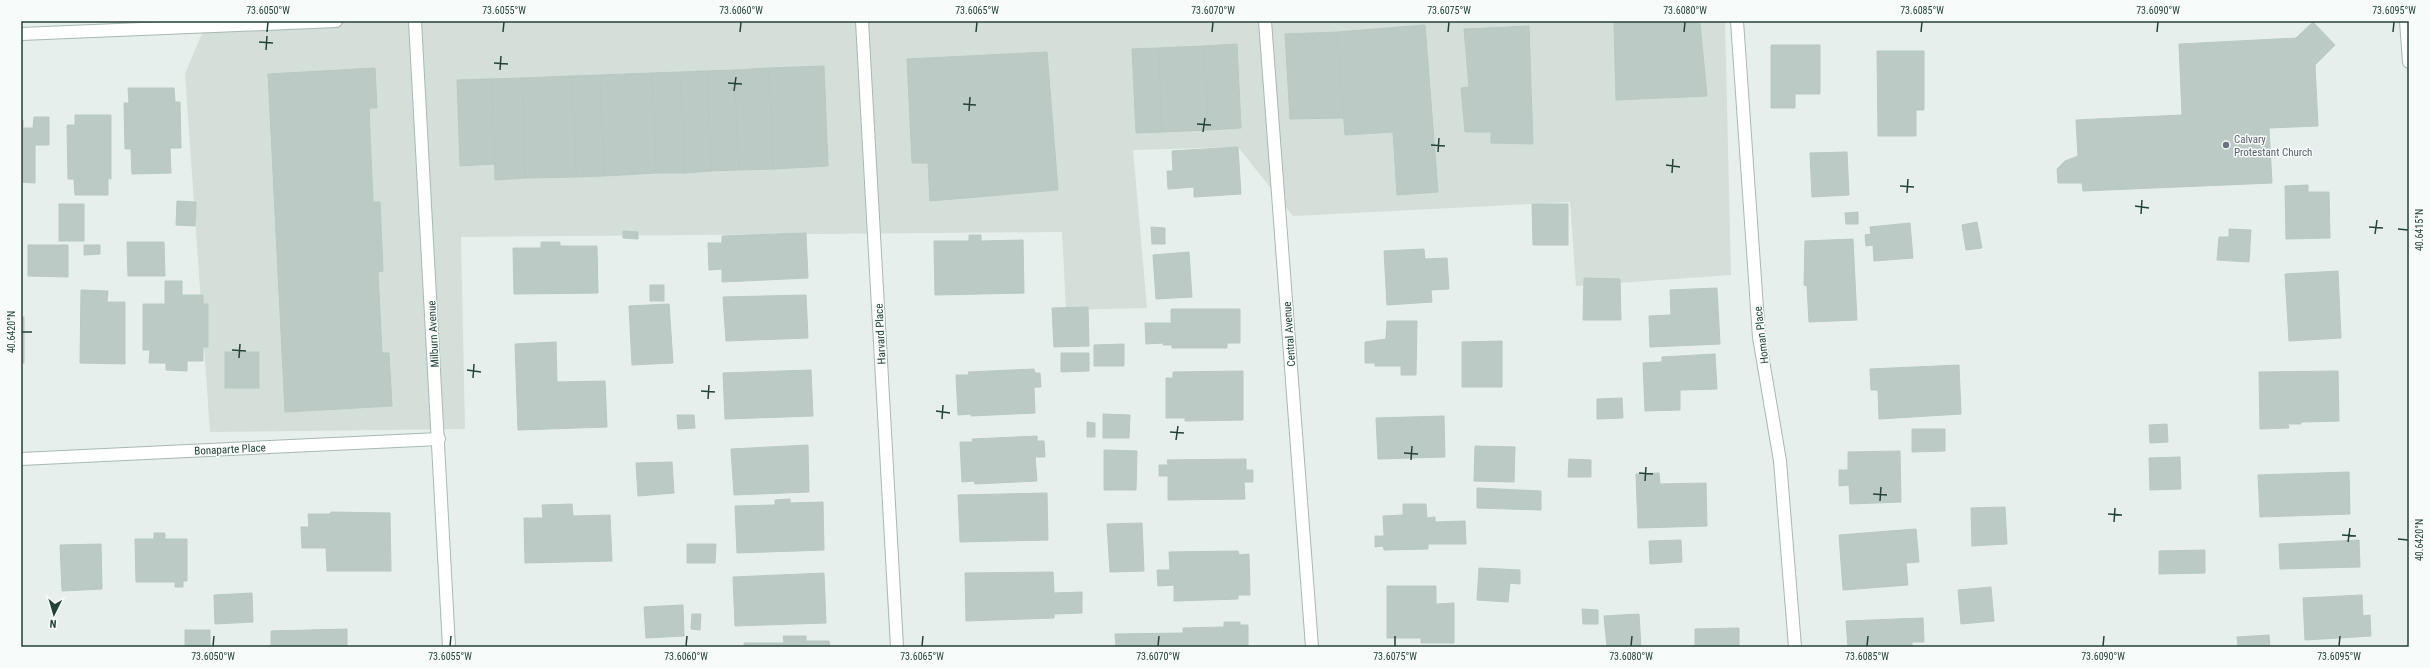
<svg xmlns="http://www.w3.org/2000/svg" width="2430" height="668" viewBox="0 0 2430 668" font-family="'Roboto Condensed',sans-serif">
  <rect width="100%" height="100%" fill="#e6efeb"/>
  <polygon fill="#d4dfda" points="207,21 1725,21 1731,275 1576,286 1570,202 1293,216 1238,147 1133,150 1147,308 1066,310 1062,232 461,237 465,429 210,432 185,74"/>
  <g fill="#bbcac4" stroke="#b8c9c2">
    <polygon points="2313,22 2335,45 2315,65 2318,126 2269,128 2272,183 2083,191 2082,183 2058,183 2057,169 2065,161 2078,156 2076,120 2182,115 2179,44 2296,38"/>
    <polygon points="1614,23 1700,23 1707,96 1616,100"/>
    <polygon points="1425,25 1438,192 1397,195 1393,132 1345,135 1337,32"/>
    <polygon points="1529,26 1533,144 1491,143 1491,132 1465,132 1461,88 1469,87 1464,29"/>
    <polygon points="1337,32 1343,118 1290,119 1285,34"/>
    <polygon points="1237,44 1241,128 1208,130 1204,46"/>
    <polygon points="1771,45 1820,45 1820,94 1795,94 1795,108 1771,108"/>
    <polygon points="1204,46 1208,130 1162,132 1158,48"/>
    <polygon points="1158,48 1162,132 1136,133 1132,49"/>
    <polygon points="1877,51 1924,51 1924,110 1916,110 1916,136 1878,136"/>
    <polygon points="1047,52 1058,190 930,201 928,163 912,163 907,59"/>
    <polygon points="824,66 828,166 773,169 769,68"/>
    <polygon points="375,68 377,108 369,108 373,202 380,202 383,271 378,272 382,353 389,353 392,406 285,412 268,74"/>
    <polygon points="769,68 773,169 739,170 734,70"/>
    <polygon points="734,70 739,170 711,171 707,71"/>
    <polygon points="707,71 711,171 685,173 680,72"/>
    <polygon points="680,72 685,173 656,173 652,73"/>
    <polygon points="652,73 656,173 604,176 600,75"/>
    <polygon points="600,75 604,176 576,177 572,76"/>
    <polygon points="572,76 576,177 525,178 522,78"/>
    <polygon points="522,78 525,178 495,180 492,79"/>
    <polygon points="492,79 494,164 460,166 457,80"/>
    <polygon points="128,88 174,88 175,102 180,102 181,148 170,148 171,173 132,174 131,149 125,149 124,103 129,103"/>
    <polygon points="75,115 111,115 111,179 108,178 108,195 75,195 74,179 68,179 67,125 75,125"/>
    <polygon points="34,117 49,117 49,145 35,145 35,183 21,182 21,120 23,120 23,128 33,128"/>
    <polygon points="1238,147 1241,194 1194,197 1194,187 1168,189 1167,171 1173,171 1172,151"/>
    <polygon points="1847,152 1849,195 1812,197 1810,153"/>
    <polygon points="2308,185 2308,192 2329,192 2330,238 2286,239 2285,186"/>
    <polygon points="177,201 196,202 195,226 176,225"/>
    <rect x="59" y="204" width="25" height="37"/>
    <polygon points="1532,204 1568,204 1568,245 1533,245"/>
    <polygon points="1858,212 1858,224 1846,224 1845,213"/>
    <polygon points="1977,222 1982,248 1966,250 1962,225"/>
    <polygon points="1910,223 1913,258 1874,261 1873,245 1866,246 1865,235 1871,234 1870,227"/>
    <polygon points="1151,227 1165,228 1165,244 1152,244"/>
    <polygon points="2229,229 2251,230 2249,262 2217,260 2219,237 2229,237"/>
    <polygon points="623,231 638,232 638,239 623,238"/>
    <polygon points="806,233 808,278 722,282 722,269 709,270 708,243 722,243 722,236"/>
    <polygon points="969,235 981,235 981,241 1023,240 1024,293 935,295 934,241 969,241"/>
    <polygon points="1853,239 1857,320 1809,322 1807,286 1804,285 1805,241"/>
    <polygon points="127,242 164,242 165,276 128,276"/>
    <polygon points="541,242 560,242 560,246 597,246 598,293 514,294 513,248 541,248"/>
    <polygon points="28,245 68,245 68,277 28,276"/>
    <polygon points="84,245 100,245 100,254 84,255"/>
    <polygon points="1424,249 1425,259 1447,258 1449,289 1431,290 1432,302 1387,305 1384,251"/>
    <polygon points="1189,252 1192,297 1156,299 1153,255"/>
    <polygon points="2338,271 2341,338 2289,341 2285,274"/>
    <polygon points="1584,278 1620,279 1621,320 1583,320"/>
    <polygon points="165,281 182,281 182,295 203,295 203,304 208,304 208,347 203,347 203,361 187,361 187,371 166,370 166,363 149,363 150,350 143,350 143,304 165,304"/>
    <rect x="650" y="285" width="14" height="16"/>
    <polygon points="1717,288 1720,344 1650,347 1649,316 1671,315 1670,290"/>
    <polygon points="81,290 108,291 107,302 125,302 125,364 80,363"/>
    <polygon points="806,295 808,338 726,341 723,297"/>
    <polygon points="669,304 673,363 632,365 629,306"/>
    <polygon points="1088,307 1089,346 1054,347 1052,308"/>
    <polygon points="1171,309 1240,309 1240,343 1227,343 1227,348 1172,348 1172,345 1163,345 1163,343 1146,344 1145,323 1171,323"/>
    <rect x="21" y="317" width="3" height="46"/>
    <polygon points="1387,321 1417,321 1416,375 1401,375 1401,366 1375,366 1375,363 1365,363 1365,342 1386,339"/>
    <polygon points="1502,341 1502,387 1462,387 1462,342"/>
    <polygon points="556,342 557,382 605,381 607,427 518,430 515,344"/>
    <polygon points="1124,344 1124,366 1094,366 1094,345"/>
    <rect x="225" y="352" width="34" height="36"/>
    <polygon points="1061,353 1089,353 1089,371 1061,372"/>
    <polygon points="1715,354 1717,389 1680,390 1680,410 1645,411 1643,363 1662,362 1662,357"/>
    <polygon points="1959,365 1961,414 1879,419 1878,390 1871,390 1870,369"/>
    <polygon points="1034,369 1035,373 1040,373 1041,387 1034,387 1035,413 971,416 971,414 958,415 956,375 969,375 968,372"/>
    <polygon points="811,370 813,416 725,419 723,373"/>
    <polygon points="1243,371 1243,420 1185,421 1185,418 1166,418 1166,378 1173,378 1173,372"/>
    <polygon points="2338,371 2339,421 2301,422 2301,424 2288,424 2289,428 2260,429 2259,372"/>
    <polygon points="1622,398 1623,418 1597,419 1597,399"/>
    <polygon points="1103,414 1130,415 1129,438 1103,438"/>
    <polygon points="677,415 694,415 695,428 678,429"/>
    <polygon points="1444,416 1445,457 1378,459 1376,418"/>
    <polygon points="1087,422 1095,423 1095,437 1087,437"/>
    <polygon points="2167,424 2168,442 2150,443 2149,425"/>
    <polygon points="1912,429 1945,429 1945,451 1912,452"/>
    <polygon points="1037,436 1037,441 1044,441 1045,457 1035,457 1037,481 975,484 974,481 962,482 960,442 973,442 972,439"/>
    <polygon points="808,445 809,492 734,495 731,449"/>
    <polygon points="1475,446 1515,447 1514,482 1474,481"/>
    <polygon points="1104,450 1137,451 1136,490 1104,490"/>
    <polygon points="1900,451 1901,502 1850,504 1849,485 1839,486 1839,470 1848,470 1848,452"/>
    <polygon points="2180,457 2181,489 2150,490 2149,458"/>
    <polygon points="1246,459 1246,470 1253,470 1253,482 1244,482 1245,499 1168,500 1168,476 1159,476 1159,465 1168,465 1167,460"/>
    <polygon points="1569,459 1591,460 1591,477 1568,477"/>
    <polygon points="672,462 674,493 638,496 636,463"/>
    <polygon points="2349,472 2350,514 2260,517 2258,475"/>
    <polygon points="1659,473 1660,484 1706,483 1707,526 1638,528 1636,474"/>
    <polygon points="1477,488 1541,491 1541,510 1477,508"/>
    <polygon points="1047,493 1048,540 960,542 958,495"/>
    <polygon points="790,499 790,503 823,502 824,550 737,553 735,506 775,505 775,500"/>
    <polygon points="572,504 573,516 610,515 612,561 525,563 524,518 543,518 542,505"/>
    <polygon points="1403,504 1426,504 1427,518 1435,517 1435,522 1465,521 1466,544 1428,544 1428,549 1384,550 1383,546 1375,547 1375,536 1384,536 1383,516 1403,515"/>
    <polygon points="2005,507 2007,544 1972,546 1971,508"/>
    <polygon points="331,512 390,513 391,571 327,571 326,548 302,548 301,527 309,527 308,514 330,514"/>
    <polygon points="1142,523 1144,571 1110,572 1107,524"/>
    <polygon points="1916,529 1919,562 1906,563 1908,585 1843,590 1839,535"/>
    <polygon points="154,533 165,533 165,539 187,539 187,581 183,581 183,587 175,587 175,582 136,582 135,539 154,539"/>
    <polygon points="1681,540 1682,562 1650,564 1649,541"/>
    <polygon points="2359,540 2360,567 2280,569 2279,544"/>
    <polygon points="101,544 102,589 62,591 60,545"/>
    <polygon points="687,544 716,544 715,563 687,563"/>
    <polygon points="2205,550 2205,573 2159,574 2159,551"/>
    <polygon points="1238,551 1239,555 1249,554 1250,595 1238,595 1238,599 1174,601 1174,585 1158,586 1157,570 1170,570 1169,552"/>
    <polygon points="1479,568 1520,570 1520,584 1510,583 1508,602 1477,600"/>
    <polygon points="1053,572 1054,593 1082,592 1082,613 1054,614 1054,618 966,621 965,573"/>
    <polygon points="824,573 826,623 735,626 733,577"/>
    <polygon points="1387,586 1436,586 1436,604 1454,603 1454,643 1421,643 1421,638 1387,638"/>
    <polygon points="1991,587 1994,621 1961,624 1958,590"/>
    <polygon points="252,593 253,622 215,624 214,595"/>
    <polygon points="2362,595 2363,616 2370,615 2371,636 2305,640 2303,598"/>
    <polygon points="683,605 684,636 646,638 644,607"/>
    <polygon points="1582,609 1598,610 1598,624 1583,624"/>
    <polygon points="692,614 701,614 700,630 691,629"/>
    <polygon points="1639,614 1641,647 1607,647 1604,616"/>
    <polygon points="1923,618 1924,642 1912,642 1912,647 1848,647 1846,621"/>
    <polygon points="1224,622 1240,622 1240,625 1248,625 1248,647 1116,647 1115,634 1183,633 1183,628 1224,627"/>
    <polygon points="1739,628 1739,647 1695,647 1695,629"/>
    <polygon points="347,629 347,647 271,647 271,631"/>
    <rect x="185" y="630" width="25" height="17"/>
    <polygon points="2269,635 2270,647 2238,647 2237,637"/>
    <polygon points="783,636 806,636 806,641 829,641 830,647 744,647 744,643 784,643"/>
  </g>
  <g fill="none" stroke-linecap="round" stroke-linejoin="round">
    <g stroke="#a8b8b2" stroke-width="14">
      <g id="minor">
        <polyline points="862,21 897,647"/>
        <polyline points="1265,21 1312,647"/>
        <polyline points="1737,21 1759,337 1780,461 1795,647"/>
        <polyline points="2406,21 2409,62"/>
        <polyline points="21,34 336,21"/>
        <polyline points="21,459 439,439"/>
      </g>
    </g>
    <g stroke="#a4bbb3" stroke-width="14">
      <polyline id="secondary" points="415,21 449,647"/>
    </g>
    <use href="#minor" stroke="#fff" stroke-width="12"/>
    <use href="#secondary" stroke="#fff" stroke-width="12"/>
  </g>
  <path fill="none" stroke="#24423a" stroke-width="1.5" d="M267,32l1,-10M503,32l1,-10M740,32l1,-10M976,32l1,-10M1212,32l1,-10M1448,32l1,-10M1684,32l1,-10M1921,32l1,-10M2157,32l1,-10M2393,32l1,-10M259,42l14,1M266,50l1,-14M494,63l14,1M500,70l1,-14M728,83l14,1M734,91l2,-14M963,104l13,1M969,111l1,-14M1197,124l14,1M1203,132l2,-14M1431,145l14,1M1438,152l1,-14M1666,165l14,2M1672,173l1,-14M1900,186l14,1M1907,193l1,-14M2135,206l14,2M2141,214l1,-14M2369,227l14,1M2398,229l10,1M2375,234l2,-14M22,332h10M232,350l14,1M239,358l1,-14M467,370l14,2M473,378l1,-14M701,391l14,1M708,399l1,-14M936,411l14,2M942,419l1,-14M1170,432l14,1M1176,440l2,-14M1404,453l14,1M1411,460l1,-14M1639,473l14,1M1645,481l1,-14M1873,494l14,1M1880,501l1,-14M2108,514l14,1M2114,522l1,-14M2342,535l14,1M2398,539l10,1M2348,542l2,-14M213,646l1,-10M450,646l1,-10M686,646l1,-10M922,646l1,-10M1158,646l1,-10M1395,646v-10M1631,646l1,-10M1867,646l1,-10M2103,646l1,-10M2339,646l1,-10"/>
  <circle fill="#6b7280" stroke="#f7fbf9" stroke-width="1.5" cx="2226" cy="145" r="4"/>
  <g text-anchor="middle" stroke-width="3" stroke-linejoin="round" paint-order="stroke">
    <g font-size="11" fill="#5b616d" stroke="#f7fbf9" text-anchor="start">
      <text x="2234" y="143">Calvary<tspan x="2234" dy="13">Protestant Church</tspan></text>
    </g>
    <g font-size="11" fill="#24423a" stroke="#f7fbf9">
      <text transform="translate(433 334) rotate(-93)" y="4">Milburn Avenue</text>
      <text transform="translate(880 334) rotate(-93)" y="4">Harvard Place</text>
      <text transform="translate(1289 334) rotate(-94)" y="4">Central Avenue</text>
      <text transform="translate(1761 335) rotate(-97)" y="4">Homan Place</text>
      <text transform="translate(230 449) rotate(-3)" y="4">Bonaparte Place</text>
    </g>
  </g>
  <rect width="2430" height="668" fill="none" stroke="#f7fbf9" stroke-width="44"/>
  <g transform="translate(54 614) rotate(185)" stroke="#f7fbf9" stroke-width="3" paint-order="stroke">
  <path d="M0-3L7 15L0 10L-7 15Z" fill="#24423a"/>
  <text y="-6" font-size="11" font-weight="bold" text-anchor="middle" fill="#24423a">N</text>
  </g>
  <rect x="22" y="22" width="2386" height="624" fill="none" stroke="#24423a" stroke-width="1.5"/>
  <g font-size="10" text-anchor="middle" fill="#24423a">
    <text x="268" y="14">73.6050°W</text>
    <text x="504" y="14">73.6055°W</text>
    <text x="741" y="14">73.6060°W</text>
    <text x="977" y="14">73.6065°W</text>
    <text x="1213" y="14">73.6070°W</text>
    <text x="1449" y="14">73.6075°W</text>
    <text x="1685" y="14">73.6080°W</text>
    <text x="1922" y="14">73.6085°W</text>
    <text x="2158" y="14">73.6090°W</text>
    <text x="2394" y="14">73.6095°W</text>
    <text transform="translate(2419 230) rotate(-90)" y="4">40.6415°N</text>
    <text transform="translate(11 332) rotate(-90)" y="4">40.6420°N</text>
    <text transform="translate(2419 540) rotate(-90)" y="4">40.6420°N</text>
    <text x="213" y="660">73.6050°W</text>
    <text x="450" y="660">73.6055°W</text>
    <text x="686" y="660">73.6060°W</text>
    <text x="922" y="660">73.6065°W</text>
    <text x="1158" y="660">73.6070°W</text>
    <text x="1395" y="660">73.6075°W</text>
    <text x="1631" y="660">73.6080°W</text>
    <text x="1867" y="660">73.6085°W</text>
    <text x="2103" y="660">73.6090°W</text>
    <text x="2339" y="660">73.6095°W</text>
  </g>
</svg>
